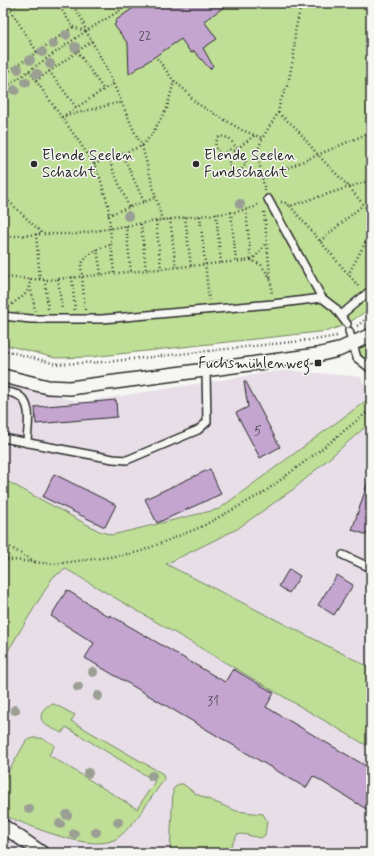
<svg xmlns="http://www.w3.org/2000/svg" width="374" height="856" viewBox="0 0 374 856" font-family="Mynerve,sans-serif">
  <rect width="100%" height="100%" fill="#f6f6f2"/>
  <filter id="ink" filterUnits="userSpaceOnUse"><feTurbulence type="fractalNoise" baseFrequency=".025" numOctaves="2"/><feDisplacementMap in="SourceGraphic" scale="8" xChannelSelector="R" yChannelSelector="G"/><feConvolveMatrix kernelMatrix="1 2 1 2 8 2 1 2 1" color-interpolation-filters="sRGB"/></filter>
  <g filter="url(#ink)">
    <g fill="#e7dee8">
      <polygon points="285,370 361,377 370,398 219,509 112,535 99,531 3,479 3,385 82,402"/>
      <polygon points="371,422 371,668 165,564 237,529 295,488"/>
      <polygon points="66,569 371,748 371,853 3,853 3,659 53,577"/>
    </g>
    <g fill="#bfdf97" stroke="#758561">
      <polygon points="3,3 371,3 371,308 347,324 328,331 91,357 55,358 3,344"/>
      <polygon points="371,335 371,369 364,365 353,344"/>
      <polygon points="371,397 371,422 295,488 237,529 166,564 371,668 371,748 66,569 53,577 3,659 3,479 99,531 112,535 219,509"/>
      <path d="M54,704l21,11 -4,6 92,53 1,6c-13,17 -29,44 -45,57 -24,19 -90,-12 -116,-22v-34l23,-40 7,-3h8l14,7 -6,10 88,54 18,-28 -89,-54 -4,6c-8,-4 -25,-9 -20,-20 2,-6 6,-8 12,-9z"/>
      <polygon points="179,784 183,784 196,794 236,811 263,814 267,821 265,835 261,838 242,834 237,835 227,853 170,853 173,789"/>
    </g>
    <g fill="#c4a5d0" stroke="#2b2b2b">
      <polygon points="140,3 230,3 204,21 217,39 203,48 213,66 210,69 194,51 191,53 181,39 129,74 128,44 114,25 116,23 115,21"/>
      <polygon points="244,382 246,382 280,447 260,458 236,413 248,407"/>
      <polygon points="116,400 117,417 36,424 35,407"/>
      <polygon points="210,469 221,494 157,523 145,499"/>
      <polygon points="54,474 116,505 105,527 43,497"/>
      <polygon points="369,479 371,479 371,536 352,530"/>
      <polygon points="289,569 300,576 289,593 279,586"/>
      <polygon points="337,575 353,585 334,615 318,605"/>
      <polygon points="67,590 109,617 110,615 225,682 233,669 274,693 266,707 371,769 371,812 313,776 306,788 85,658 94,643 51,616"/>
    </g>
    <g fill="none" stroke-linecap="round" stroke-linejoin="round">
      <g stroke="#2b2b2b" stroke-width="10">
        <g id="lane">
          <polyline points="268,199 322,298 335,308 347,324"/>
          <polyline points="341,315 371,290"/>
          <polyline points="3,316 31,319 102,319 273,304 322,298"/>
          <polyline points="349,331 357,358 371,369"/>
          <path d="M3,391c5,1 11,2 15,4 16,9 9,33 9,48"/>
          <polyline points="3,438 113,459 127,460 198,430 207,422 206,370"/>
          <polyline points="343,555 371,568"/>
        </g>
      </g>
      <g stroke="#2b2b2b" stroke-width="16">
        <g id="street">
          <polyline points="3,376 48,387 70,388 317,355 338,350 371,335"/>
          <polyline points="3,826 42,853"/>
        </g>
      </g>
      <g stroke="#2b2b2b" stroke-width="2.5" stroke-dasharray="1 3" stroke-linecap="butt">
        <polyline points="19,3 10,9 37,52 73,27 57,3"/>
        <polyline points="71,3 82,19 86,31 106,67 135,133 142,146 162,220"/>
        <polyline points="3,11 10,9"/>
        <polyline points="73,27 85,31"/>
        <polyline points="77,51 104,90"/>
        <polyline points="29,71 80,143 94,164 100,178 108,205 114,273"/>
        <polyline points="49,71 76,107"/>
        <polyline points="3,75 37,52"/>
        <polyline points="36,81 92,41"/>
        <polyline points="174,81 185,90 196,103 242,130 262,138"/>
        <polyline points="3,89 86,31 119,11 130,3"/>
        <polyline points="278,113 295,127 318,155 349,187 371,214"/>
        <polyline points="65,116 121,102"/>
        <polyline points="62,117 114,83"/>
        <circle cx="230" cy="154" r="4.5"/>
        <polyline points="234,151 255,135"/>
        <polyline points="122,153 144,202"/>
        <path d="M226,155c-11,-2 -14,-11 -6,-19l9,2 13,17 4,8c-3,8 -8,8 -15,7l-3,-12"/>
        <polyline points="108,158 129,207"/>
        <polyline points="94,164 142,146 152,134 167,108 174,81 156,57"/>
        <polyline points="262,179 371,132"/>
        <polyline points="265,191 258,157 259,147 263,137 278,113 280,102 288,84 294,54 295,32 300,9 303,3"/>
        <polyline points="3,196 43,234 76,234 162,220 236,212 254,207 260,203"/>
        <polyline points="281,202 284,202 290,206 371,180"/>
        <polyline points="290,206 360,288"/>
        <polyline points="246,210 251,260"/>
        <polyline points="231,212 236,261"/>
        <polyline points="264,212 272,295"/>
        <polyline points="216,214 221,263"/>
        <polyline points="108,215 155,198"/>
        <polyline points="200,216 209,300"/>
        <polyline points="185,217 191,266"/>
        <polyline points="170,219 176,267"/>
        <polyline points="156,221 161,269"/>
        <polyline points="141,224 146,270"/>
        <polyline points="126,226 131,272"/>
        <polyline points="36,234 40,280"/>
        <polyline points="3,237 42,234"/>
        <polyline points="320,241 363,205"/>
        <polyline points="97,249 101,274"/>
        <polyline points="251,260 256,256 266,243"/>
        <polyline points="348,275 371,232"/>
        <polyline points="3,277 46,280 251,260 261,265 271,279"/>
        <polyline points="72,277 75,311"/>
        <polyline points="58,279 62,310"/>
        <polyline points="45,280 48,309"/>
        <polyline points="30,287 32,293 35,311"/>
        <path d="M9,307c11,-11 20,-9 21,-28"/>
        <path d="M85,310l-4,-45c6,-11 18,-18 30,-20"/>
        <polyline points="357,326 371,315"/>
        <polyline points="3,350 56,364 105,362 320,339 337,336"/>
        <polyline points="3,543 35,562"/>
        <polyline points="3,559 53,564 110,557 139,552 201,527 263,493 323,448 371,409"/>
      </g>
      <use href="#lane" stroke="#f6f6f2" stroke-width="7"/>
      <use href="#street" stroke="#f6f6f2" stroke-width="13"/>
    </g>
    <g fill="#9b9f93">
      <circle cx="66" cy="35" r="5"/>
      <circle cx="53" cy="44" r="5"/>
      <circle cx="75" cy="47" r="5"/>
      <circle cx="42" cy="52" r="5"/>
      <circle cx="30" cy="60" r="5"/>
      <circle cx="50" cy="64" r="5"/>
      <circle cx="18" cy="69" r="5"/>
      <circle cx="37" cy="74" r="5"/>
      <circle cx="26" cy="82" r="5"/>
      <circle cx="15" cy="90" r="5"/>
      <circle cx="240" cy="204" r="5"/>
      <circle cx="128" cy="216" r="5"/>
      <circle cx="93" cy="672" r="5"/>
      <circle cx="78" cy="687" r="5"/>
      <circle cx="98" cy="696" r="5"/>
      <circle cx="15" cy="710" r="5"/>
      <circle cx="88" cy="773" r="5"/>
      <circle cx="152" cy="776" r="5"/>
      <circle cx="29" cy="809" r="5"/>
      <circle cx="67" cy="815" r="5"/>
      <circle cx="118" cy="822" r="5"/>
      <circle cx="60" cy="824" r="5"/>
      <circle cx="96" cy="832" r="5"/>
      <circle cx="74" cy="834" r="5"/>
    </g>
  </g>
  <g fill="#2b2b2b" stroke="#f6f6f2" stroke-width="1.5">
    <circle cx="34" cy="164" r="4"/>
    <circle cx="196" cy="164" r="4"/>
    <rect x="314" y="359" width="8" height="8" rx="2"/>
  </g>
  <g text-anchor="middle" stroke-width="3" stroke-linejoin="round" paint-order="stroke">
    <g font-size="13" fill="#514a54">
      <text x="145" y="40">22</text>
      <text x="258" y="435">5</text>
      <text x="213" y="705">31</text>
    </g>
    <g font-size="15" fill="#2b2b2b" stroke="#f6f6f2" text-anchor="start">
      <text x="42" y="160">Elende Seelen<tspan x="42" dy="17">Schacht</tspan></text>
      <text x="204" y="160">Elende Seelen<tspan x="204" dy="17">Fundschacht</tspan></text>
      <text x="310" y="368" text-anchor="end">Fuchsmühlenweg</text>
    </g>
  </g>
  <rect width="374" height="856" fill="none" stroke="#f6f6f2" stroke-width="16"/>
  <rect x="8" y="8" width="358" height="840" fill="none" stroke="#2b2b2b" stroke-width="1.5" filter="url(#ink)"/>
</svg>
